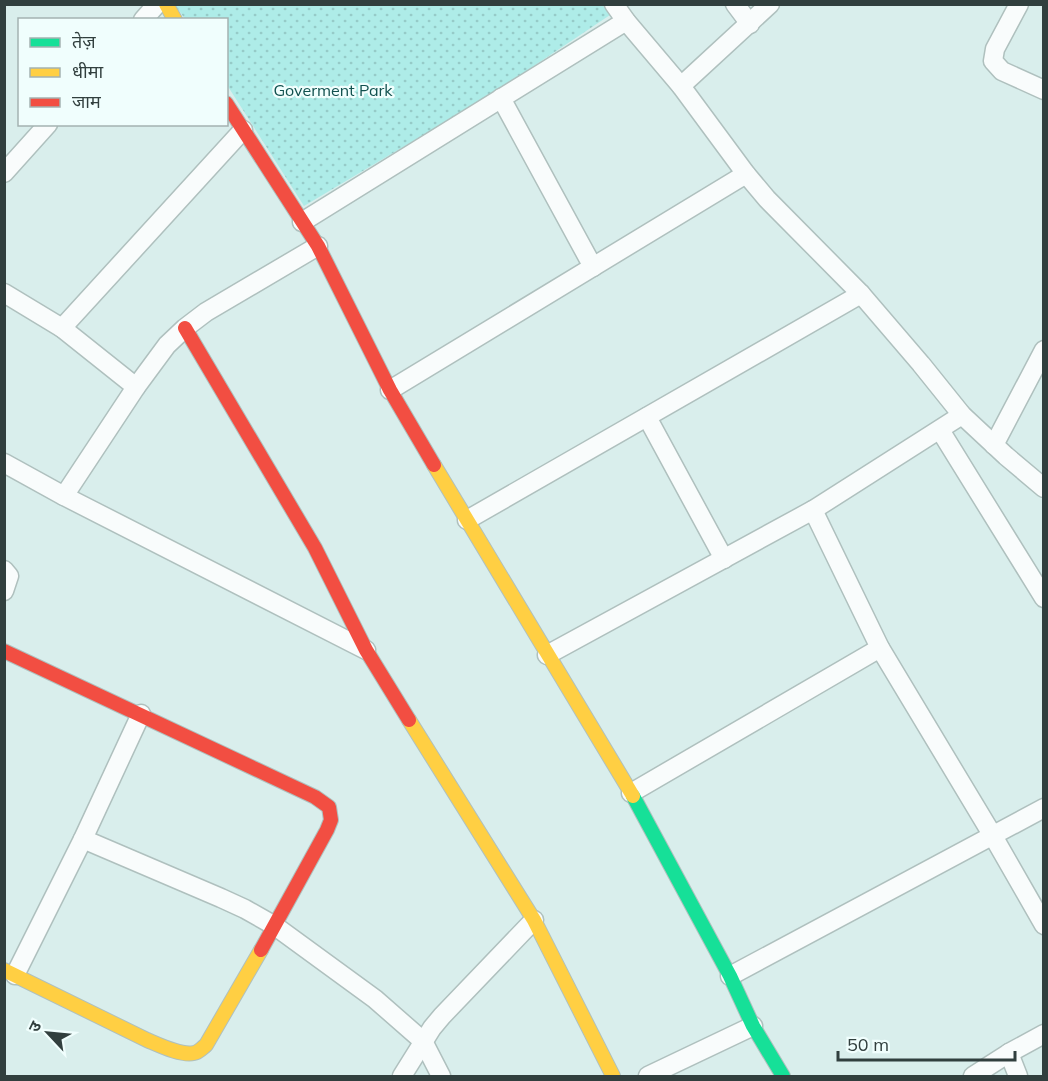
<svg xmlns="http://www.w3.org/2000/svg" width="1048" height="1081" viewBox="0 0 1048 1081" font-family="Mulish,'Noto Sans Devanagari',sans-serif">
  <defs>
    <pattern id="grass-dots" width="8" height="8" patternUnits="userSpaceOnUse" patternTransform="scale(1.5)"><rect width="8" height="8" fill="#aeece8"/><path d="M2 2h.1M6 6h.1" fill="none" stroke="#96cbc8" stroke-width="1.8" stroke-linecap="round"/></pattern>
  </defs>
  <rect width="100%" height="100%" fill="#d9eeec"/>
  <polygon fill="url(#grass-dots)" points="602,4 610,15 492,94 304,206 227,85 226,20 185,19 175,5"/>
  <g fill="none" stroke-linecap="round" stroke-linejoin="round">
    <g stroke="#afc0be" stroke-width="21">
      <g id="street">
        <polyline points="614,4 626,21 681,86 746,174 767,199 861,294 921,364 962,415 1006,456 1044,488"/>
        <polyline points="735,4 750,24"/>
        <polyline points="1019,4 995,49 993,61 1002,71 1044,90"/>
        <polyline points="143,20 157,4"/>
        <polyline points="681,86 770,4"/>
        <polyline points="501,98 593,267"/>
        <polyline points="4,173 48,124"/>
        <polyline points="302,222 626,21"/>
        <polyline points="4,293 62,328 136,387"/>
        <polyline points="62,328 243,130"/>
        <polyline points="390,390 746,174"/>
        <polyline points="647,417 724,559"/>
        <polyline points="940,430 1044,598"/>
        <polyline points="994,445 1044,350"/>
        <polyline points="4,463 64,496 366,650"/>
        <polyline points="64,496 136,387 167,345 185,328 206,312 318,246"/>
        <polyline points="813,510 880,648 993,836 1044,925"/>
        <polyline points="467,520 861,294"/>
        <polyline points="4,570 9,576 4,591"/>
        <polyline points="547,655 813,510 962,415"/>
        <polyline points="631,793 880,648"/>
        <polyline points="83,839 221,898 245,909 275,926 375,999 423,1041 441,1076"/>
        <polyline points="15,975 83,839 141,714"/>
        <polyline points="730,976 1044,808"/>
        <polyline points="1009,1053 1018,1076"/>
        <polyline points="402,1076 432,1028 442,1016 534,920"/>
        <polyline points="648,1076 753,1026"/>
        <polyline points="973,1076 1009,1053 1044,1034"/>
      </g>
    </g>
    <g stroke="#afc0be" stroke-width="16">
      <polyline id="fast" points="633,796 730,976 753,1026 783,1076"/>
    </g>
    <g stroke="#afc0be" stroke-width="16">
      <g id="slow">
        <polyline points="166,4 175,20"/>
        <polyline points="434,465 633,796"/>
        <polyline points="409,720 534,920 613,1076"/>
        <path d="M4,970l143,70c12,5 34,16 47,13 5,-1 8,-5 12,-8l55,-95"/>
      </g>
    </g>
    <g stroke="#afc0be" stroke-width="16">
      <g id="jam">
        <polyline points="226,103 318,246 390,390 434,465"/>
        <polyline points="185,328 315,548 366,650 409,720"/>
        <polyline points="4,651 315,797 329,807 331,820 327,830 261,950"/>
      </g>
    </g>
    <use href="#street" stroke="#f9fcfc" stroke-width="18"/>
    <use href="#fast" stroke="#16e098" stroke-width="14"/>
    <use href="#slow" stroke="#ffcf43" stroke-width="14"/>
    <use href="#jam" stroke="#f24e42" stroke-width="14"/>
  </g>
  <g text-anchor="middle" stroke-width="4.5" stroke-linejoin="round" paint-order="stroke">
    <g font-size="16" fill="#10514f" stroke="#f0fefd">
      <text x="333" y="96">Goverment Park</text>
    </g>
  </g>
  <rect width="1048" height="1081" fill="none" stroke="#313f3e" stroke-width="12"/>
  <rect x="18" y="18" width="210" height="108" fill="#f0fefd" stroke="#a4b2b1" stroke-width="1.5"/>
  <rect x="30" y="38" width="30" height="9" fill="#16e098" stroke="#a4b2b1" stroke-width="1.5"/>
  <text x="72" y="48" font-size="18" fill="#313f3e">तेज़</text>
  <rect x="30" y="68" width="30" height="9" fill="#ffcf43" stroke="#a4b2b1" stroke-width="1.5"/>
  <text x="72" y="78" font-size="18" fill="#313f3e">धीमा</text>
  <rect x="30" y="98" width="30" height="9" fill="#f24e42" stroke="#a4b2b1" stroke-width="1.5"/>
  <text x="72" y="108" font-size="18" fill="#313f3e">जाम</text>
  <g transform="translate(48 1033) rotate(296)" stroke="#f0fefd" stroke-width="4.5" paint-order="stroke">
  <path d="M0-4.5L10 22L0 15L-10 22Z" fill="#313f3e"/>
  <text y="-9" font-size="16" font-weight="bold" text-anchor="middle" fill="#313f3e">उ</text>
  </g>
  <path d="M838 1051v9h177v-9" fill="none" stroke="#313f3e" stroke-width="3"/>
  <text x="847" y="1051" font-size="18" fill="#313f3e" stroke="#f0fefd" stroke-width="4.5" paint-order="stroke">50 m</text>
</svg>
